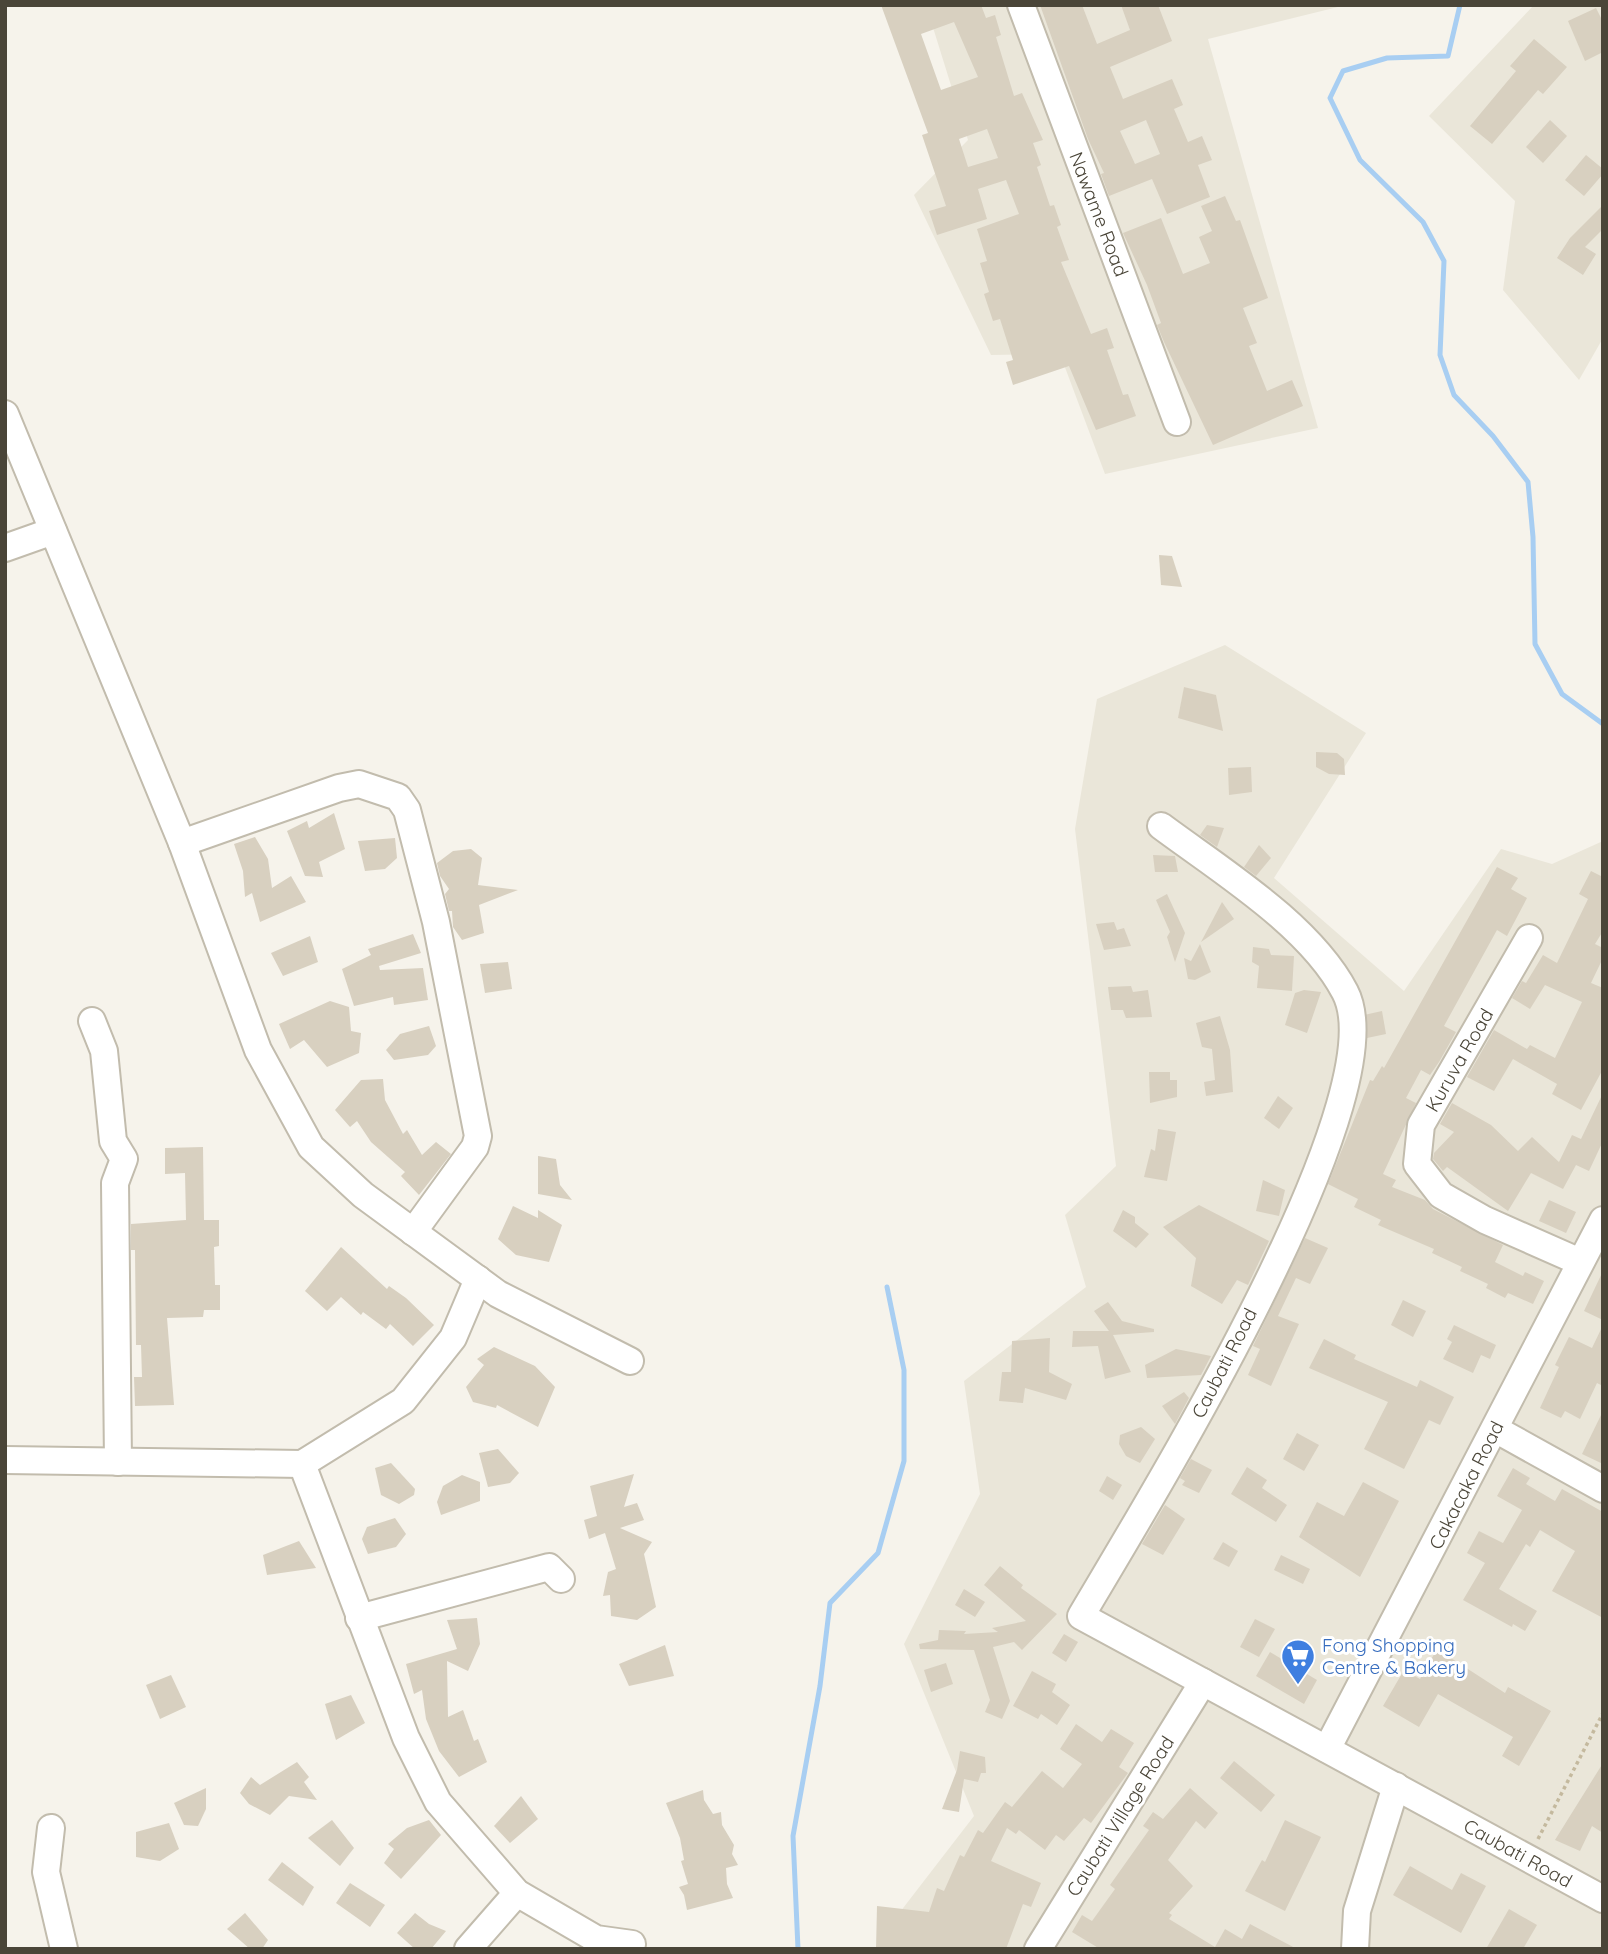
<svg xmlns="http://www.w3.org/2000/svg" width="1608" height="1954" viewBox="0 0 1608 1954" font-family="Quicksand,sans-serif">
  <rect width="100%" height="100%" fill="#f6f3eb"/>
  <g fill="#eae6d9">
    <polygon points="926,5 1346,5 1208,39 1318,428 1105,474 1060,354 991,355 914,195 968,140"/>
    <polygon points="1534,5 1603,5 1603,338 1579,380 1503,290 1515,201 1429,116"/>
    <polygon points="1225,645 1366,733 1274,878 1404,991 1501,849 1552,864 1603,841 1603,1949 884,1949 880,1938 974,1816 904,1644 980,1494 964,1381 1086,1287 1065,1215 1116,1166 1075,829 1097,699"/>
  </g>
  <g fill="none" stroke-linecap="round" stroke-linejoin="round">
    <g stroke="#a8cef2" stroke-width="5">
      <polyline points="1460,5 1448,56 1387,58 1343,71 1330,98 1360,160 1423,222 1444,261 1440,355 1454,395 1493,436 1528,482 1533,537 1535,644 1562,694 1603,724"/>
      <polyline points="798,1949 793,1836 820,1686 830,1603 878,1553 904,1461 904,1370 887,1287"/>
    </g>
  </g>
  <g fill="#d8d0c0" fill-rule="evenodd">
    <path d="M881,5h100l5,13 9,-3 6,20 -5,2 18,59 8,-3 21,47 -10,3 8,22 -4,2 13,39 4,-1 7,20 -4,2 12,33 -8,2 30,72 16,-6 7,20 -7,2 16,45 5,-1 8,22 -40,14 -27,-64 -56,19 -7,-23 7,-2 -13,-41 -7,2 -9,-27 5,-2 -9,-29 7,-2 -10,-32 42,-15 -13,-34 -28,9 9,30 -50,16 -8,-24 17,-5 -24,-71 6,-2zM954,22l24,55 -37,13 -20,-56zM987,129l11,29 -30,9 -9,-28z"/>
    <path d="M1040,5h42l15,39 33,-14 -9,-25h37l14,36 -62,26 13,32 49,-20 11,26 -9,4 14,33 14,-6 10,24 -14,5 12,32 -43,17 -15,-35 -43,17 -8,-22 3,-1 -16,-34zM1146,120l14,34 -25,10 -15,-33z"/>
    <polygon points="1596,8 1603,22 1603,52 1585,61 1568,21"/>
    <polygon points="1534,39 1567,67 1543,94 1538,90 1492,144 1470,126 1516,71 1510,66"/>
    <polygon points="1550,120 1567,136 1543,163 1526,147"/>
    <polygon points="1586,155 1603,169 1603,174 1584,196 1565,180"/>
    <polygon points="1225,196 1236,221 1240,220 1268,298 1243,308 1257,343 1249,346 1267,391 1292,380 1303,406 1213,445 1164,342 1157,325 1161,323 1147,285 1123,233 1161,218 1183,274 1210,263 1199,237 1212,231 1201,206"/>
    <polygon points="1603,205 1603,229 1585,247 1596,254 1583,275 1557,258 1570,238"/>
    <polygon points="1159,555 1172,556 1182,587 1161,585"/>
    <polygon points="1184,687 1216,695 1223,731 1178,718"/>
    <polygon points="1316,752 1337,753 1344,759 1345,775 1329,774 1316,767"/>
    <polygon points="1251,767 1252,792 1229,795 1228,768"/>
    <polygon points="334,813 345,849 319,862 323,877 305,876 287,831 307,821 309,828"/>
    <polygon points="1207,825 1224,828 1217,847 1200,835"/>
    <polygon points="255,837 268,859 272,888 291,876 306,902 260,922 252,893 245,897 243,871 234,844"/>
    <polygon points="395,838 397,858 385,869 365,871 358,841"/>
    <polygon points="1259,845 1271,858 1256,876 1244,867"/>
    <polygon points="471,849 482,858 478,885 518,890 479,905 484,933 462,940 453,927 452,911 449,911 445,894 449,889 440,876 437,863 453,851"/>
    <polygon points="1153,855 1175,856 1178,872 1155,872"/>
    <polygon points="1497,867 1518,878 1511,889 1527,898 1507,936 1497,930 1444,1026 1456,1032 1439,1062 1430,1075 1421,1070 1406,1098 1416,1103 1383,1174 1396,1180 1392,1187 1425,1200 1433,1209 1503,1245 1495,1262 1523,1276 1525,1272 1544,1281 1533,1304 1508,1293 1505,1298 1486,1288 1488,1284 1460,1271 1462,1267 1432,1253 1434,1249 1378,1225 1381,1220 1354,1207 1358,1199 1328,1184 1370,1080 1373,1081 1382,1066 1384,1068"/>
    <polygon points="1591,871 1601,876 1603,874 1603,931 1595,944 1603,948 1603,958 1591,983 1603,988 1603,1069 1581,1110 1552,1094 1557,1084 1513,1059 1494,1091 1467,1077 1494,1030 1527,1049 1530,1045 1555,1058 1582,1002 1545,985 1530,1009 1512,998 1522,981 1526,983 1543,955 1557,963 1588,899 1579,894"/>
    <polygon points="1167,894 1185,933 1175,962 1167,937 1170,932 1156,900"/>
    <polygon points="1222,902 1234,919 1201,942"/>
    <polygon points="1114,922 1117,930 1124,928 1131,946 1104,950 1096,924"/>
    <polygon points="413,934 421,953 379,966 380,970 423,968 428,1000 394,1005 393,997 354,1006 342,969 371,955 368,949"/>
    <polygon points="310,936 318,962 283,976 271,953"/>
    <polygon points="1200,944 1211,972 1195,980 1188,979 1184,958 1191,961"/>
    <polygon points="1253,947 1269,949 1271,955 1294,956 1292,991 1257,988 1259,966 1252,962"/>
    <polygon points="508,962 512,989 485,993 480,964"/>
    <polygon points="1131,986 1133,992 1148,990 1152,1017 1126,1018 1123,1010 1111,1010 1108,987"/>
    <polygon points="1304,990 1321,992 1307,1033 1285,1025 1295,993"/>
    <polygon points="330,1001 349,1007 351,1031 361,1033 359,1053 327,1067 304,1040 290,1049 279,1024"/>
    <polygon points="1382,1011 1386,1034 1367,1038 1364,1015"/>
    <polygon points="1220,1016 1230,1050 1233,1092 1206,1096 1204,1082 1215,1080 1212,1049 1202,1047 1196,1023"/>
    <polygon points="429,1026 436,1046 428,1055 394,1060 386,1050 400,1034"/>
    <polygon points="1149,1072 1170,1072 1170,1080 1177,1080 1177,1097 1150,1103"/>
    <polygon points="383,1079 385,1100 403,1134 407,1130 422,1155 436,1142 451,1154 419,1195 401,1176 405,1172 371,1142 357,1121 350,1127 335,1110 361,1080"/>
    <polygon points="1603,1093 1603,1141 1589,1171 1576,1165 1563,1189 1531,1173 1508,1211 1447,1167 1443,1171 1433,1159 1434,1153 1454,1132 1440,1124 1452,1103 1491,1125 1518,1151 1532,1137 1559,1162 1572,1135 1581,1139"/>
    <polygon points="1278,1096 1293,1108 1279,1129 1264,1118"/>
    <polygon points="1158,1129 1176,1132 1167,1181 1144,1177 1151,1149 1155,1151"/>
    <polygon points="203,1147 204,1220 219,1220 219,1246 214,1247 215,1285 220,1285 220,1310 204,1310 203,1317 167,1318 174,1405 135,1406 134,1377 142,1377 141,1345 136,1345 135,1250 131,1250 131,1224 186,1220 185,1173 165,1174 165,1148"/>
    <polygon points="538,1156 556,1159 560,1185 572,1200 538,1194"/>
    <polygon points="1263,1180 1285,1190 1279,1216 1256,1211"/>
    <polygon points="1549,1200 1576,1212 1566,1233 1539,1221"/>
    <polygon points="1199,1205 1269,1241 1248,1285 1237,1280 1222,1304 1191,1286 1196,1258 1163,1227"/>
    <polygon points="513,1206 538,1218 538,1210 562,1225 549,1262 516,1255 498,1239"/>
    <polygon points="1123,1210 1135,1217 1135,1223 1149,1234 1136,1248 1113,1231"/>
    <polygon points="1305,1238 1328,1248 1310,1284 1296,1278 1278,1316 1299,1324 1271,1386 1248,1375 1260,1349 1253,1346"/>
    <polygon points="341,1247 387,1289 389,1286 406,1298 434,1325 413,1346 390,1324 386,1329 363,1312 361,1315 341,1297 327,1311 305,1291"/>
    <polygon points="1603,1271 1603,1320 1584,1311"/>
    <polygon points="1403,1300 1426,1311 1413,1337 1391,1325"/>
    <polygon points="1108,1302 1122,1321 1154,1329 1154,1332 1113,1335 1131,1372 1105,1379 1098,1346 1072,1347 1073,1331 1109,1331 1094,1311"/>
    <polygon points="1454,1325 1496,1345 1490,1359 1481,1355 1473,1373 1443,1359 1452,1342 1447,1339"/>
    <polygon points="1603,1325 1603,1386 1597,1383 1580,1419 1565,1411 1561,1418 1540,1408 1559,1367 1555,1365 1569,1337 1592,1348"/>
    <polygon points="1050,1338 1049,1372 1072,1384 1066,1400 1025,1388 1023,1403 999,1401 1002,1372 1011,1372 1012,1341"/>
    <polygon points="1324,1339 1356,1355 1354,1359 1417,1387 1420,1380 1454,1397 1440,1425 1429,1420 1404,1469 1364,1449 1388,1402 1309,1368"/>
    <polygon points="494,1347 535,1366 555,1387 538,1427 497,1405 496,1408 473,1402 466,1387 484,1365 477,1359"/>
    <polygon points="1176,1349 1211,1356 1201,1375 1147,1378 1145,1365"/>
    <polygon points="1184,1392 1189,1398 1175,1424 1162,1406"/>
    <polygon points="1603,1411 1603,1464 1582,1454"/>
    <polygon points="1141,1427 1155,1439 1140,1463 1126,1456 1119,1444 1120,1435"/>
    <polygon points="1297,1433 1319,1445 1304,1471 1283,1459"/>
    <polygon points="498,1449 519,1473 510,1483 488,1487 479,1453"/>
    <polygon points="1191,1459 1212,1470 1199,1493 1182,1485 1185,1481 1180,1478"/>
    <polygon points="391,1463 415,1489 414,1495 399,1504 381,1495 375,1468"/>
    <polygon points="1247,1467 1267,1480 1262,1488 1287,1505 1276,1522 1231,1494"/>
    <polygon points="1513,1468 1530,1478 1526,1484 1555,1501 1562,1489 1603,1512 1603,1618 1552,1591 1575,1551 1540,1530 1530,1547 1526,1544 1499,1589 1537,1611 1525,1631 1513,1624 1512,1627 1463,1600 1485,1563 1467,1553 1479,1531 1503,1543 1522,1510 1497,1496"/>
    <polygon points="634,1474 624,1507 637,1503 644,1520 620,1528 652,1542 644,1554 656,1607 637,1620 611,1616 610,1595 603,1596 608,1572 616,1569 605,1533 589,1539 584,1520 597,1516 590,1486"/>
    <polygon points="462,1475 480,1482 480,1501 441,1515 437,1502 443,1486"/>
    <polygon points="1107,1476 1122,1485 1113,1500 1099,1491"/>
    <polygon points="1363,1482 1399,1501 1360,1577 1299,1537 1317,1502 1344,1516"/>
    <polygon points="1165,1505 1185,1519 1163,1555 1142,1544"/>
    <polygon points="395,1518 406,1534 396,1547 368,1554 362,1539 367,1527"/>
    <polygon points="299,1541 316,1568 267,1575 263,1555"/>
    <polygon points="1223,1542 1238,1551 1229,1567 1213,1559"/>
    <polygon points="1281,1555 1310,1569 1303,1584 1274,1570"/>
    <polygon points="1000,1566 1023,1585 1021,1588 1057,1614 1022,1650 1014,1642 993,1647 1010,1701 1002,1719 985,1712 990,1700 974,1650 920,1649 919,1644 938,1640 939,1630 966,1631 964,1634 998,1632 992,1628 1026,1621 984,1585"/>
    <polygon points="964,1589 985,1602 975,1617 955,1605"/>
    <polygon points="477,1618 480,1644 468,1671 447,1661 448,1717 463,1710 474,1741 478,1739 487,1762 459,1777 439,1751 426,1719 422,1690 414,1694 406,1664 457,1649 447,1620"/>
    <polygon points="1255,1619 1275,1629 1259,1657 1240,1647"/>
    <polygon points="1064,1634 1078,1642 1066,1662 1052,1653"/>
    <polygon points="665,1645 674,1676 629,1686 619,1664"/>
    <polygon points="1437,1649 1505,1693 1508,1687 1551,1711 1519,1766 1502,1756 1513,1737 1438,1694 1419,1727 1383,1706 1404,1670 1420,1679"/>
    <polygon points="1270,1652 1317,1680 1304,1704 1256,1676"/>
    <polygon points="946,1663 953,1684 931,1692 924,1670"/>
    <polygon points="1032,1671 1056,1684 1052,1692 1070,1705 1057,1725 1041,1714 1038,1719 1013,1706"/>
    <polygon points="171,1675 186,1707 160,1719 146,1685"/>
    <polygon points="351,1695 365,1723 336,1740 325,1704"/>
    <polygon points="1076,1724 1102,1742 1111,1729 1134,1743 1119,1767 1128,1773 1091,1823 1084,1818 1064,1841 1056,1835 1045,1850 1019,1830 1016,1834 1007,1828 991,1861 1041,1883 1031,1907 1023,1904 1006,1949 876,1949 877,1906 929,1912 937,1888 944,1891 960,1855 964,1857 978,1830 983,1833 1005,1802 1012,1807 1042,1771 1063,1788 1082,1764 1060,1749"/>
    <polygon points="960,1751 985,1757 986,1773 981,1773 978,1782 964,1779 959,1812 942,1809 957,1770"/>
    <polygon points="1234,1761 1275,1795 1261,1812 1220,1778"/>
    <polygon points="297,1762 309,1777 304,1782 317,1800 289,1796 270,1815 249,1804 240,1793 251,1777 260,1785"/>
    <polygon points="1603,1763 1603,1833 1592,1826 1580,1851 1555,1840"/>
    <polygon points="206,1788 206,1809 198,1826 184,1825 174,1803"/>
    <polygon points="1190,1788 1218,1813 1205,1829 1196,1821 1168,1860 1193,1886 1169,1913 1172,1915 1169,1919 1215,1947 1225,1929 1242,1939 1250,1924 1297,1949 1100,1949 1072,1932 1082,1915 1092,1921 1115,1889 1110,1885 1149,1830 1143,1826 1153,1812 1163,1819"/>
    <polygon points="703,1790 704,1800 713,1814 721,1812 722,1825 734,1845 732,1854 738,1865 726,1868 727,1884 733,1898 687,1910 684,1895 679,1887 688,1884 681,1861 684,1860 680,1838 666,1803"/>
    <polygon points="521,1796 538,1819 510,1843 494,1826"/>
    <polygon points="332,1820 354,1848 340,1866 308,1838"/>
    <polygon points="429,1820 441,1835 401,1879 384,1863 394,1849 388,1844 407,1828"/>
    <polygon points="1285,1820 1321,1837 1285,1911 1245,1891 1262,1860 1265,1862"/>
    <polygon points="169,1823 179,1849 160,1861 136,1857 136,1832"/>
    <polygon points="282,1862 314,1887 303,1906 268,1880"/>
    <polygon points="1410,1866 1452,1890 1461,1873 1486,1886 1461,1933 1393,1895"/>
    <polygon points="350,1883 385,1905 370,1927 336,1903"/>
    <polygon points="1509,1909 1537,1925 1523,1949 1486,1949"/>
    <polygon points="245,1913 268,1940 262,1949 250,1949 227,1929"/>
    <polygon points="415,1913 429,1924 446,1931 431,1949 415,1949 397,1933"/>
  </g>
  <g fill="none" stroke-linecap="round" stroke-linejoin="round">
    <g stroke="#c2bcad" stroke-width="30">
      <g id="minor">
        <polyline points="1021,5 1177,422"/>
        <polyline points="5,414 182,843 258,1050 311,1147 363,1195 498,1294 630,1361"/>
        <polyline points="5,548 53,531"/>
        <path d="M1161,826c59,44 149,99 184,166 55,105 -203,520 -264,624l522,283"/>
        <polyline points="182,843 339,788 359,784 398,797 407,810 436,922 478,1136 475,1147 413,1232"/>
        <polyline points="1529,938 1421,1125 1417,1164 1441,1195 1485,1220 1580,1262"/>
        <polyline points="92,1021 104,1051 113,1141 124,1159 115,1183 118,1462"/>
        <polyline points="1495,1429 1603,1489"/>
        <polyline points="5,1460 302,1464 403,1401 453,1338 478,1279"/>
        <polyline points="302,1464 406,1738 438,1802 517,1893 596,1939 632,1944"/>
        <polyline points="359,1618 549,1567 561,1579"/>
        <polyline points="1327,1749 1603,1220"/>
        <polyline points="51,1828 46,1872 64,1949"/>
        <polyline points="468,1949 517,1893"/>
        <polyline points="1038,1949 1203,1682"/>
        <polyline points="1355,1949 1357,1911 1396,1786"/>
      </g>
    </g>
    <polyline stroke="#c4b99e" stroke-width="3.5" stroke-dasharray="3.5 3.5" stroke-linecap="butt" points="1538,1839 1603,1713"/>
    <use href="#minor" stroke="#fff" stroke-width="26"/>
  </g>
  <defs>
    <g id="supermarket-pin" transform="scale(1.75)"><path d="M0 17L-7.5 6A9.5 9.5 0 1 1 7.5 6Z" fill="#3f7fe0" stroke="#fff"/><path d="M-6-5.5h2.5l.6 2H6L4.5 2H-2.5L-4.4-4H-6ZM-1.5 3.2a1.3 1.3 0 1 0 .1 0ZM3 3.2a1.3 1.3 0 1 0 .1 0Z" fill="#fff"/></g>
  </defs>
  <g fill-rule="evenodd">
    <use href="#supermarket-pin" x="1298" y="1656"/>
  </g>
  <g text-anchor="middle" stroke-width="6" stroke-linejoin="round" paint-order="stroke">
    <g font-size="19" fill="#4a4538" stroke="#fff">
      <text transform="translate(1099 214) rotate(69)" y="7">Nawame Road</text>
      <text transform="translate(1459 1060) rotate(-60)" y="7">Kuruva Road</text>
      <text transform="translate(1224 1363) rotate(-63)" y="7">Caubati Road</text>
      <text transform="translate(1466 1485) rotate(-63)" y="7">Cakacaka Road</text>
      <text transform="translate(1120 1816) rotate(-58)" y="7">Caubati Village Road</text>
      <text transform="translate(1518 1853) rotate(29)" y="7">Caubati Road</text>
    </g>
    <g font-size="19" fill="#366cbe" stroke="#fff" text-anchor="start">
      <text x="1322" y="1652">Fong Shopping<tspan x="1322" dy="22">Centre &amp; Bakery</tspan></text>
    </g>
  </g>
  <rect width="1608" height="1954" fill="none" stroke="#4a4538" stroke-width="14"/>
</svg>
